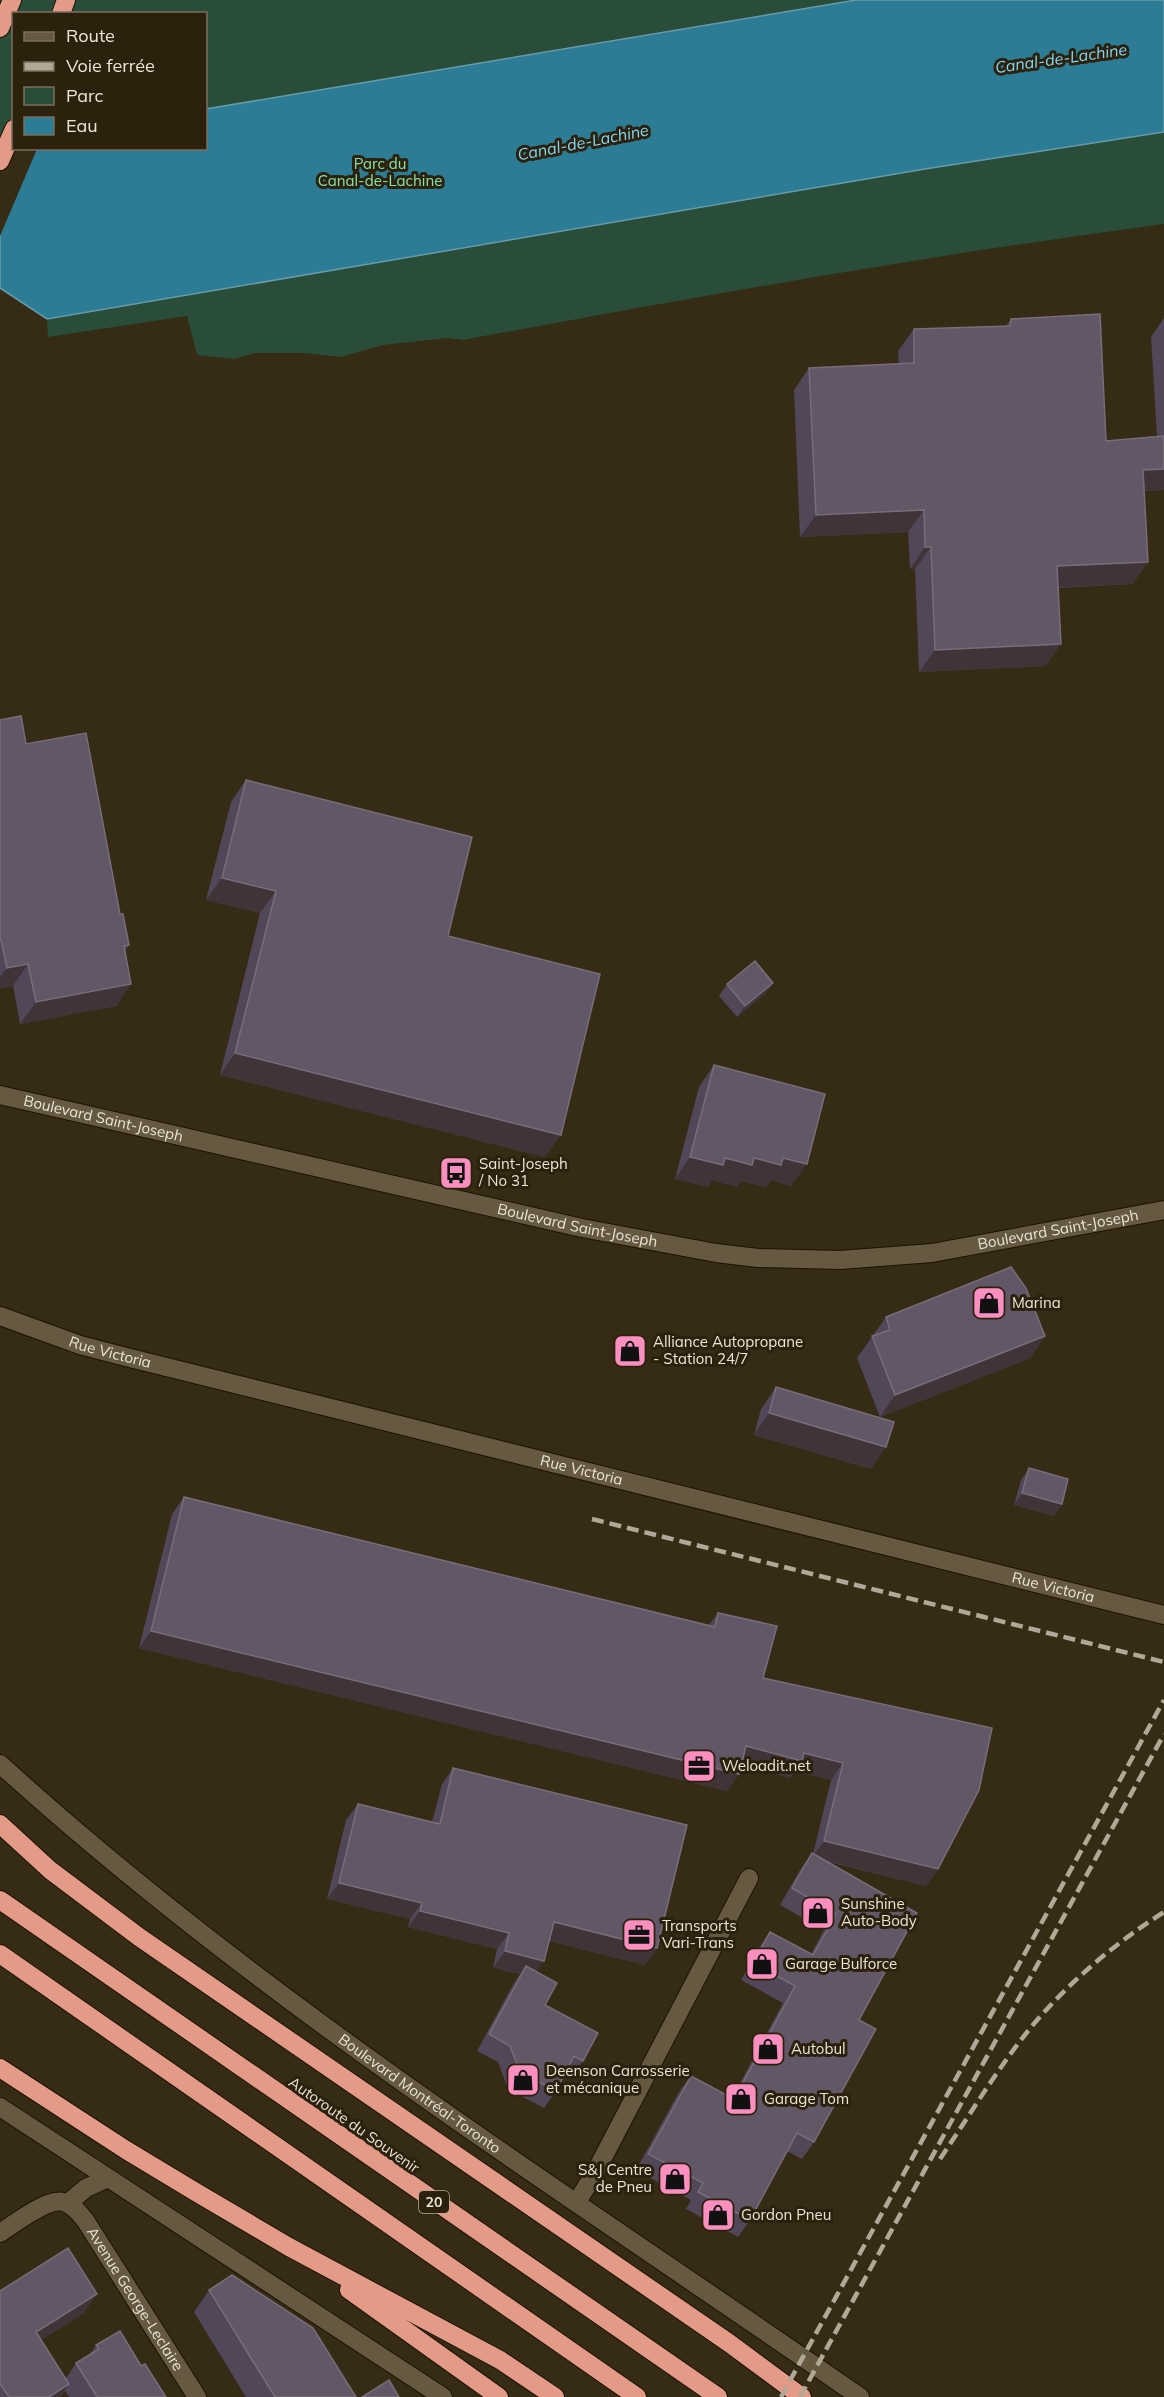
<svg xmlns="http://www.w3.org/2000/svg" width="1164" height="2397" viewBox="0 0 1164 2397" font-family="Mulish,sans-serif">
  <rect width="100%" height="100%" fill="#362b15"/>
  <path fill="#294d38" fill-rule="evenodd" d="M0,0h1164v224c-235,31 -468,73 -701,116l-15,-2 -65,7 -42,12 -38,-4h-48l-20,6 -38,-4 -10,-39 -139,21 -1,-18 -47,-31zM14,14h192v134h-192z"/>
  <polygon fill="#2c7c96" stroke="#669baa" stroke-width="1.5" points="856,0 1164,0 1164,132 925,169 47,319 0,288 0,158 20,149 206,148 206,109"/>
  <polygon fill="#362b15" points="14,148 37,149 0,236 0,155"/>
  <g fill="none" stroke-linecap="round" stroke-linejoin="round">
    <g stroke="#1d1301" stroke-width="20">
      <g id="street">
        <polyline points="577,2202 596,2171 749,1878"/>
        <polyline points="68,2203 86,2188 108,2178"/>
        <path id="s1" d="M0,2233c14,-9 47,-35 63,-31 10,2 16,11 22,18l112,177"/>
      </g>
    </g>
    <g stroke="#1d1301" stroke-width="20">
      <g id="secondary">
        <path id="s2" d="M0,1095l582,133 134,25 42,5 82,2 92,-7 232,-43"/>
        <path id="s3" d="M0,1316l80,29 46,12 1038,258"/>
        <path id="s4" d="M0,1764c264,240 568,430 860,633"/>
        <polyline points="0,2107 443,2397"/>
      </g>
    </g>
    <g stroke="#1d1301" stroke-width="20">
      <g id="highway">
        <polyline points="61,14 66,0"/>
        <polyline points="0,28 12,0"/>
        <polyline points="0,161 14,129"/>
        <polyline points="0,1824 50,1870 139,1937 729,2343 802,2397"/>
        <polyline points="0,1900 718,2397"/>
        <polyline points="0,1954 637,2397"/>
        <polyline points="0,2068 126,2150 199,2194 289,2247 500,2360 555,2397"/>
        <polyline points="349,2290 499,2397"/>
      </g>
    </g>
    <use href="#street" stroke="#655942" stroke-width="18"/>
    <use href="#secondary" stroke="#655942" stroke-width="18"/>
    <use href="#highway" stroke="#e39b87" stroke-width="18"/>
    <g stroke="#b1a898" stroke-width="4.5" stroke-dasharray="12 6" stroke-linecap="butt">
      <polyline points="592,1519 1164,1662"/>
      <path d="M940,2159c32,-47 61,-97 98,-140 37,-42 79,-77 126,-107"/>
      <polyline points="781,2397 1164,1700"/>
      <polyline points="800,2397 1164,1734"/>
    </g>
  </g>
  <g fill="#524659">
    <polygon points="1164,318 1164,490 1144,491 1148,562 1132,584 1058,588 1046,666 919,672 915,569 910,569 908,532 800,537 794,390 809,368 899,364 898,351 914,329 1006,326 1011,319 1106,441 1157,436 1151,337"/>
    <polygon points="0,720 26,744 120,914 129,945 125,951 131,984 116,1006 20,1024 13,986 0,988"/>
    <polygon points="246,780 448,936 545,1157 220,1075 260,913 206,900 231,802"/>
    <polygon points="773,983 765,994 737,1017 719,996 727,984"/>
    <polygon points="714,1065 791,1186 771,1180 766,1187 741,1181 737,1187 712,1180 708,1187 675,1179 699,1087"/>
    <polygon points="886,1317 1045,1336 1030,1358 880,1417 857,1358"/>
    <polygon points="776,1387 871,1469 754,1435 761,1409"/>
    <polygon points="1029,1468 1062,1504 1054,1516 1014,1505 1021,1480"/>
    <polygon points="184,1497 709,1625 718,1613 763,1678 992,1728 938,1869 926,1886 825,1861 859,2020 814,2142 802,2159 787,2151 750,2220 738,2237 686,2209 691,2200 636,2170 679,2092 691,2076 732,2098 783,2003 741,1980 758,1949 770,1932 811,1954 824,1930 780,1905 800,1870 812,1853 813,1854 831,1780 795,1771 790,1778 741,1765 739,1774 727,1791 139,1648 172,1514"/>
    <polygon points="453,1768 657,1948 645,1965 549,1941 536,1972 545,2005 583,2061 571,2077 565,2074 556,2091 544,2108 508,2089 498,2062 477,2051 514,1983 520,1974 493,1968 497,1949 408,1927 410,1919 327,1899 346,1820 358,1804 432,1822 442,1784"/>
    <polygon points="209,2290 356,2397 246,2397 194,2312"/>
    <polygon points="0,2291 84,2313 41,2340 66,2378 76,2363 89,2356 96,2345 141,2366 166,2397 69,2397 65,2391 60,2397 0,2397"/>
  </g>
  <g fill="#403438">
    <polygon points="1164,469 1164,490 1128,492 1143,470"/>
    <polygon points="924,510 908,532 800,537 816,515"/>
    <polygon points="925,547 931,547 915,569 910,569"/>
    <polygon points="1148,562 1132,584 1042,588 1057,566"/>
    <polygon points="1061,644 1046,666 919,672 935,650"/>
    <polygon points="222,878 276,891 260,913 206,900"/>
    <polygon points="28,964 13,986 0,988 0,977 7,968"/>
    <polygon points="773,983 765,994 737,1017 745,1006"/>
    <polygon points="131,984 116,1006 20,1024 36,1002"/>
    <polygon points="235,1053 561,1135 545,1157 220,1075"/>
    <polygon points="690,1157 754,1158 783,1158 807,1164 791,1186 771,1180 766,1187 741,1181 737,1187 712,1180 708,1187 675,1179"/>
    <polygon points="1045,1336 1030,1358 880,1417 895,1395"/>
    <polygon points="769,1413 886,1447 871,1469 754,1435"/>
    <polygon points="1022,1493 1062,1504 1054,1516 1014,1505"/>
    <polygon points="151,1631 739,1774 727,1791 139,1648"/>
    <polygon points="746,1746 804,1753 843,1763 831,1780 795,1771 790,1778 734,1763"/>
    <polygon points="824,1841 938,1869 926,1886 812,1857"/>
    <polygon points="339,1883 422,1903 410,1919 327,1899"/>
    <polygon points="420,1911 509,1933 497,1949 408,1927"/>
    <polygon points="554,1922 657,1948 645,1965 542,1939"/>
    <polygon points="505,1951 544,1961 532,1977 526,1966 520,1974 493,1968"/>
    <polygon points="97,2294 84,2313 23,2351 36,2332"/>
    <polygon points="69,2384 60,2397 49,2397"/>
  </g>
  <g fill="#625766" stroke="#786d78" stroke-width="1.5">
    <polygon points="1100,314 1106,441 1164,436 1164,469 1143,470 1148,562 1057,566 1061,644 935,650 931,547 925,547 924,510 816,515 809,368 914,363 914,329 1010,326 1011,319"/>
    <polygon points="21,716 26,744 86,733 120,914 123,914 129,945 124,946 131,984 36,1002 28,964 7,968 1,940 0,940 0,720"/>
    <polygon points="246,780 472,837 448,936 600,974 561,1135 235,1053 276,891 222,878"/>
    <polygon points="755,961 773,983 745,1006 727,984"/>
    <polygon points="714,1065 825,1094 807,1164 783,1158 781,1165 754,1158 752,1165 725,1158 723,1165 690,1157"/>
    <polygon points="1011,1267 1026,1288 1045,1336 895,1395 872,1336 890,1330 886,1317"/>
    <polygon points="776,1387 894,1422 886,1447 769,1413"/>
    <polygon points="1029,1468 1068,1479 1062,1504 1022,1493"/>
    <polygon points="184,1497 715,1627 718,1613 777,1626 763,1678 992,1728 979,1790 938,1869 824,1841 843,1763 804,1753 802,1761 746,1746 739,1774 151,1631"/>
    <polygon points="453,1768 687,1825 657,1948 554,1922 544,1961 505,1951 509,1933 420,1911 422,1903 339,1883 358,1804 440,1824"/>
    <polygon points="812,1853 917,1913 859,2020 876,2029 814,2142 797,2133 750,2220 698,2192 703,2183 648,2154 691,2076 734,2099 795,1986 753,1963 770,1932 813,1955 836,1914 792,1888"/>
    <polygon points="526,1966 557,1983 545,2005 598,2033 583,2061 574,2056 556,2091 520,2072 510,2046 489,2034"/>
    <polygon points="68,2248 97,2294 36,2332 69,2384 49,2397 9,2397 0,2384 0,2291"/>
    <polygon points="232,2275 313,2328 356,2397 275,2397 209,2290"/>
    <polygon points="120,2331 141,2366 145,2364 166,2397 97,2397 76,2363 99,2349 96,2345"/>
    <polygon points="389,2380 399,2397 362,2397"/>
  </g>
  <defs>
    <g id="bus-square" transform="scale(1.725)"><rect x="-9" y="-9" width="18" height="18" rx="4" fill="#fd8ec0" stroke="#2c210c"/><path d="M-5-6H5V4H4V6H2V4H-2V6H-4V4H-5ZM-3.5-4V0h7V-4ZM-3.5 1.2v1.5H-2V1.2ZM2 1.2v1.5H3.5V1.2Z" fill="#111"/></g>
    <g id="shop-square" transform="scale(1.725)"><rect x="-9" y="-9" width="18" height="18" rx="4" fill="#fd8ec0" stroke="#2c210c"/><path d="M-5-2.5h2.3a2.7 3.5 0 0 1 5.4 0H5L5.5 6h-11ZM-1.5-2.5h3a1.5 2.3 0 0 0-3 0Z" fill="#111"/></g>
    <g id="office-square" transform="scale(1.725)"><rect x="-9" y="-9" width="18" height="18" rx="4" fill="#fd8ec0" stroke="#2c210c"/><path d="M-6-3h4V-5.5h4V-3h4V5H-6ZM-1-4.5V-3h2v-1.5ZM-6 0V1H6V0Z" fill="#111"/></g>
  </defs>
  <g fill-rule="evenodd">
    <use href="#bus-square" x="456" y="1173"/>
    <use href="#shop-square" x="989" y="1303"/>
    <use href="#shop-square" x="630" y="1351"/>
    <use href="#office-square" x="699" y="1766"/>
    <use href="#shop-square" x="818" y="1913"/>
    <use href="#office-square" x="639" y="1935"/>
    <use href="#shop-square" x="762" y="1964"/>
    <use href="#shop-square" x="768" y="2049"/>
    <use href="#shop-square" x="523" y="2080"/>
    <use href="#shop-square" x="741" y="2099"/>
    <use href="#shop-square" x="675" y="2179"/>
    <use href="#shop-square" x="718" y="2215"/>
  </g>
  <g text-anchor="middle" stroke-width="6" stroke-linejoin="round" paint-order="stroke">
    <rect fill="#2c210c" stroke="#b2aa9a" stroke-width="1.5" x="419" y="2191" width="30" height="22" rx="4.5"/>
    <g font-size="14" font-weight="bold" fill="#ece4d7">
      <text x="434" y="2207">20</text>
    </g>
    <g font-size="15" fill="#86e0ab" stroke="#2c210c">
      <text x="380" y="169">Parc du<tspan x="380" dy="17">Canal-de-Lachine</tspan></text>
    </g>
    <g font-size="15" fill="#ece4d7" stroke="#2c210c">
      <text dy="5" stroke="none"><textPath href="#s2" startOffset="106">Boulevard Saint-Joseph</textPath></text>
      <text dy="5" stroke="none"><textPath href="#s2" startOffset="592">Boulevard Saint-Joseph</textPath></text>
      <text dy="5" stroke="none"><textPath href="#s2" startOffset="1078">Boulevard Saint-Joseph</textPath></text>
      <text dy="5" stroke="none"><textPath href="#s3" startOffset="116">Rue Victoria</textPath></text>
      <text dy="5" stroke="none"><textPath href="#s3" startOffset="602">Rue Victoria</textPath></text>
      <text dy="5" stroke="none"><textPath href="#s3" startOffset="1088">Rue Victoria</textPath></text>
      <text dy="5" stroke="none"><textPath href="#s4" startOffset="534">Boulevard Montréal-Toronto</textPath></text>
      <text transform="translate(354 2125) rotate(35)" y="5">Autoroute du Souvenir</text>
      <text dy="5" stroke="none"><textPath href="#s1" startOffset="194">Avenue George-Leclaire</textPath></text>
    </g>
    <g font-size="15" fill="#ece4d7" stroke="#2c210c" text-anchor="start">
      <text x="479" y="1169">Saint-Joseph<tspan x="479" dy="17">/ No 31</tspan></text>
      <text x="1012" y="1308">Marina</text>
      <text x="653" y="1347">Alliance Autopropane<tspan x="653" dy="17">- Station 24/7</tspan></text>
      <text x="722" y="1771">Weloadit.net</text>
      <text x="841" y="1909">Sunshine<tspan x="841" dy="17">Auto-Body</tspan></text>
      <text x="662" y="1931">Transports<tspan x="662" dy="17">Vari-Trans</tspan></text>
      <text x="785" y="1969">Garage Bulforce</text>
      <text x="791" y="2054">Autobul</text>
      <text x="546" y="2076">Deenson Carrosserie<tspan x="546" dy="17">et mécanique</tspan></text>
      <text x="764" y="2104">Garage Tom</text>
      <text x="652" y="2175" text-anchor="end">S&amp;J Centre<tspan x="652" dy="17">de Pneu</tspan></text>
      <text x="741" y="2220">Gordon Pneu</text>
    </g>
    <g font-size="16" font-style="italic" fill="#83d8f6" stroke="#2c210c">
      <text transform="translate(1061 58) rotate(-8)" y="6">Canal-de-Lachine</text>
      <text transform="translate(583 142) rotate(-11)" y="6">Canal-de-Lachine</text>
    </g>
  </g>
  <rect x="12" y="12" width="195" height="138" fill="#2c210c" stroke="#796f5d" stroke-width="1.5"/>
  <rect x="24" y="32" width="30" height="9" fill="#655942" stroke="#796f5d" stroke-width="1.5"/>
  <text x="66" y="42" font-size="18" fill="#ece4d7">Route</text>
  <rect x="24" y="62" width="30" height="9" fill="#b1a898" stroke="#796f5d" stroke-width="1.5"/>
  <text x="66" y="72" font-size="18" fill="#ece4d7">Voie ferrée</text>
  <rect x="24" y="87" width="30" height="18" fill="#294d38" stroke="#796f5d" stroke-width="1.5"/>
  <text x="66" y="102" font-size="18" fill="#ece4d7">Parc</text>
  <rect x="24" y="117" width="30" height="18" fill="#2c7c96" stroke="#796f5d" stroke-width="1.5"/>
  <text x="66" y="132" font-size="18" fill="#ece4d7">Eau</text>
</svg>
